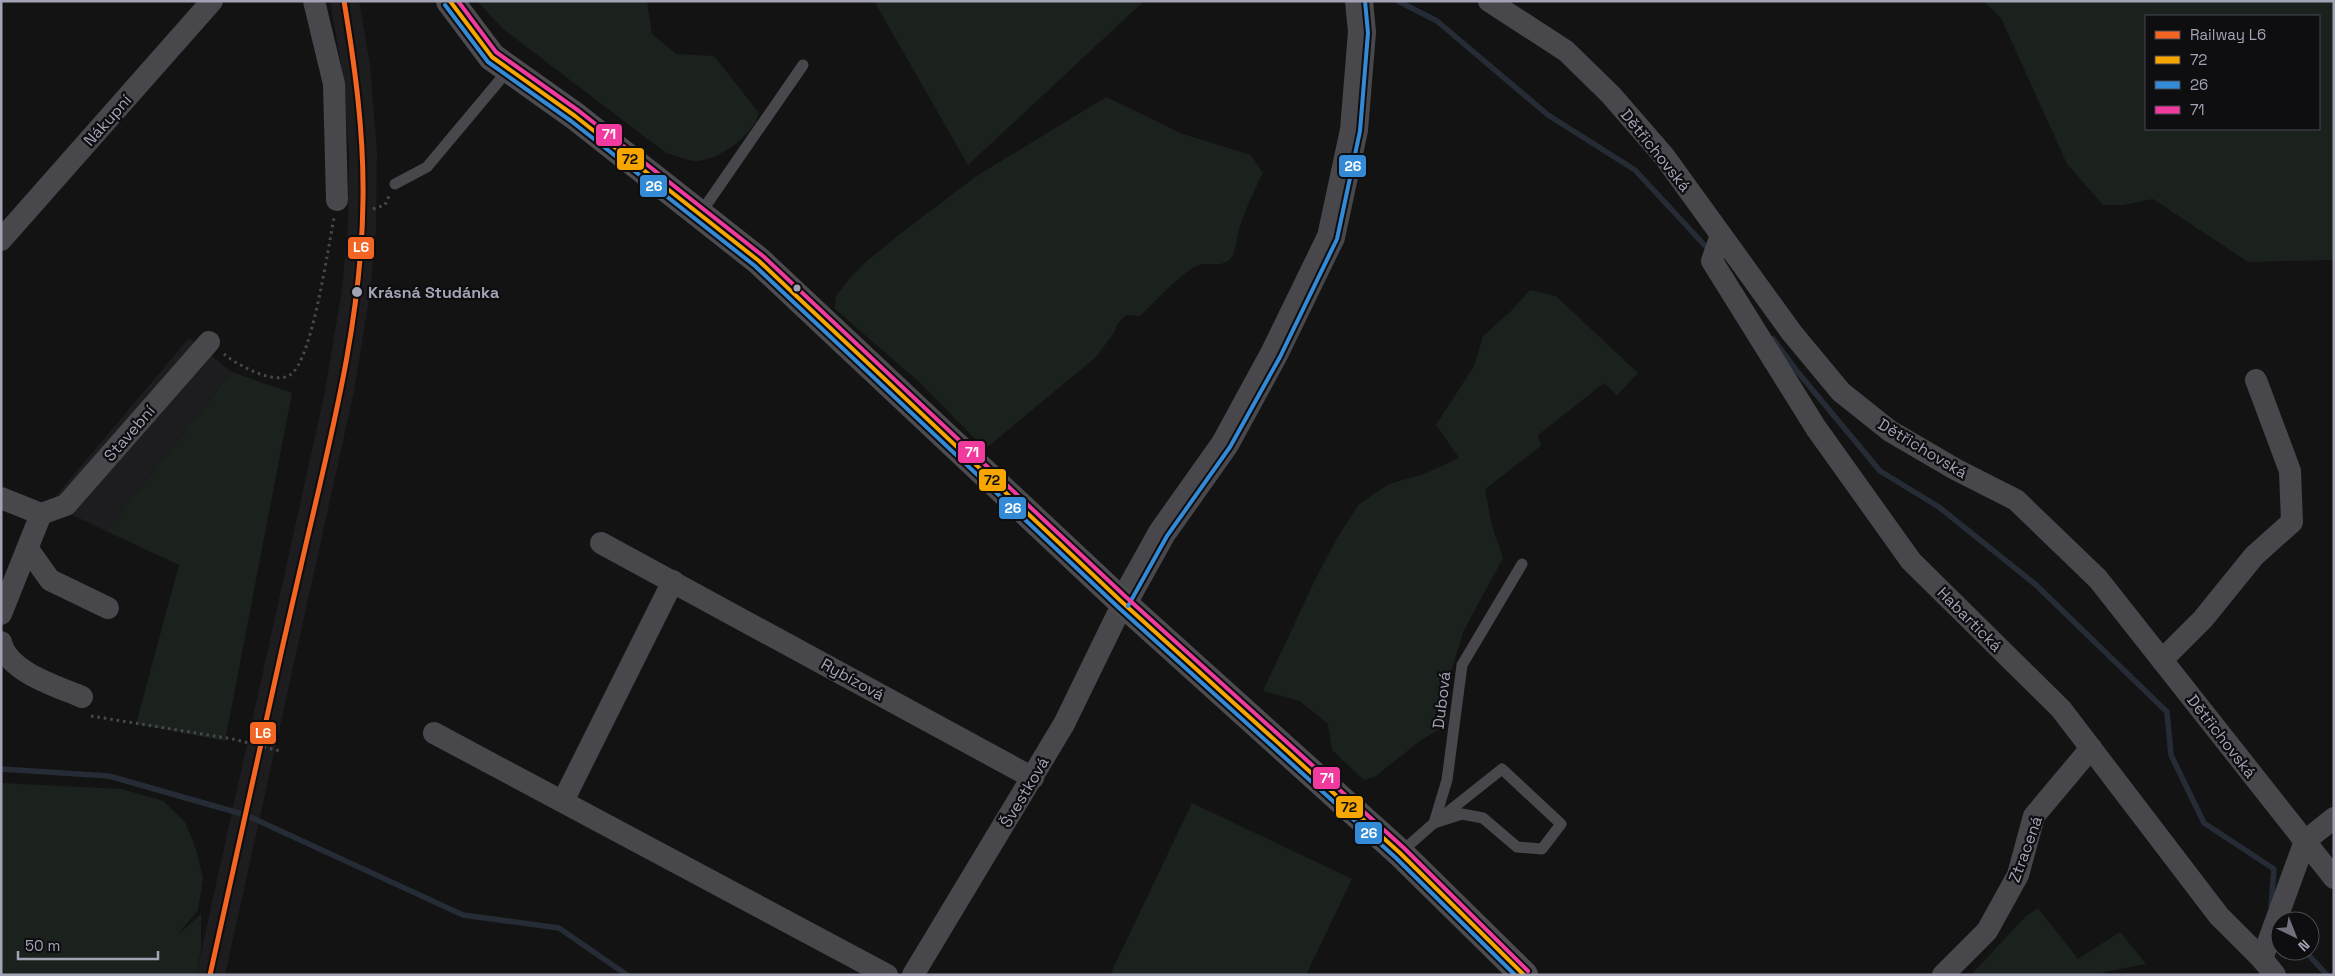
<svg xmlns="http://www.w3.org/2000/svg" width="2335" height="976" viewBox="0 0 2335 976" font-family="'Space Grotesk',sans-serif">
  <rect width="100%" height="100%" fill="#131313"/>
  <g fill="#1d1d1f">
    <polygon points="330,1 359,1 370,65 377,152 376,227 370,293 353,396 225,975 196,975 325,391 342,290 348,226 349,153 342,69"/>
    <polygon points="189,338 232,372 106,531 49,504"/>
  </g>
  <g fill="#1b221d" fill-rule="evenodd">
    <path d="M477,1h170l5,33 24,20 38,2 45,57c-4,21 -41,48 -63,48 -9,0 -21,-6 -30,-8l-163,-124z"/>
    <polygon points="874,1 1144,1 968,165"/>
    <path d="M1983,1h351v259l-86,2 -95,-63 -30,6h-20l-36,-41 -66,-146zM2319,16v113h-173v-113z"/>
    <path d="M1106,97l77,37 68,21 12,18c-9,17 -17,35 -23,53 -4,10 -3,25 -10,33 -9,10 -24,1 -36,8 -17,10 -39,35 -54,49l-14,-1 -9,9 -3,9 -18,24 -111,92 -66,-67 -84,-73 1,-13 13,-17 19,-19 32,-26 75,-57z"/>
    <polygon points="1530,290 1556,296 1638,373 1617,395 1604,383 1538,435 1541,446 1485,489 1492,526 1503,558 1464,630 1449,678 1447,725 1421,740 1376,776 1364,780 1332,750 1328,724 1300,701 1263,691 1315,580 1336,540 1359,504 1389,484 1424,474 1459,458 1436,425 1474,366 1483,336 1510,312"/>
    <polygon points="232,372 292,393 225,741 136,724 179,565 106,531"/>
    <polygon points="1,783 122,789 163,801 185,822 197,852 203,879 198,910 177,936 201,914 201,949 196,975 1,975"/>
    <polygon points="1192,803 1352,879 1306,975 1110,975"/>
    <polygon points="2038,908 2078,959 2120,932 2146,964 2104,972 2102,975 1971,975 2025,917"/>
  </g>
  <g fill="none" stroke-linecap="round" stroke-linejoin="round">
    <g stroke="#262c36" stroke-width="5.5">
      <polyline points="1398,1 1437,21 1548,115 1635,170 1709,250"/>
      <polyline points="1773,339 1796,370 1880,471 1939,507 2035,584 2167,712 2171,755 2204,823 2274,869 2271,906"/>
      <polyline points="1,769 109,776 246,815 463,915 559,928 627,975"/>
      <polyline points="2305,951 2327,975"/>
    </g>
    <g stroke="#48494e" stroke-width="3" stroke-dasharray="2.5 4" stroke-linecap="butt">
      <polyline points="373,209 385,205 389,196"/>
      <path d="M224,354c13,11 50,31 66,21 22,-13 38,-128 44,-157"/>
      <polyline points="91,716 233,739 280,751"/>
    </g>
    <g stroke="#47474c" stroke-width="11">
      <polyline points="395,184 427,167 509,69"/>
      <polyline points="700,214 803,65"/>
      <polyline points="1434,823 1447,780 1462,665 1522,564"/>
      <polyline points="1400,853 1434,823 1502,769 1561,824 1542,849 1517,847 1483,818 1462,814 1434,823"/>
    </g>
    <g stroke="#47474c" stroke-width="22">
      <polyline points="314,1 334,84 337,200"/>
      <polyline points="1489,1 1566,51 1611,95 1664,156 1792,333 1841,392 1890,431 1955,469 2016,500 2098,579 2334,878"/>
      <polyline points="1721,235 1712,261 1816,428 1911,561 2061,709 2219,916 2262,959 2275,975"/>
      <polyline points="1,240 212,1"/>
      <polyline points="1,498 41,514 66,505 209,342"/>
      <polyline points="601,543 1033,778"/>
      <polyline points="28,549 50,580 108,608"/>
      <polyline points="1,614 41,514"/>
      <path d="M1,642c7,30 55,44 81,55"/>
      <polyline points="2162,660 2203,619 2254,556 2292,522 2290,471 2256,380"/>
      <polyline points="434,733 887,975"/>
      <polyline points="563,801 673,581"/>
      <polyline points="2262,959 2305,841 2334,818"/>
      <polyline points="913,975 1064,724 1123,603"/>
      <polyline points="1943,975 1987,931 2018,875 2034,816 2091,748"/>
    </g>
    <polyline stroke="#47474c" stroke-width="28" points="1123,603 1162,533 1225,444 1274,354 1331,237 1354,130 1362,32 1359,1"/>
    <polyline stroke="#4b4b50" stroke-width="28" points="450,1 492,57 575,116 759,261 1123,603 1400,853 1524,975"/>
    <g stroke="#0e0d0f" stroke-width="8">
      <polyline id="bus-1" points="450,1 492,57 575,116 759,261 1123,603 1400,853 1524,975"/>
    </g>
    <g stroke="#0e0d0f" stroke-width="8">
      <g id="bus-2">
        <polyline points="445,5 488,62 571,121 755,266 1119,608 1396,858 1515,975"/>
        <polyline points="1128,606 1167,536 1230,447 1280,357 1337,239 1360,131 1368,33 1365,1"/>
      </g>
    </g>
    <g stroke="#0e0d0f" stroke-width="8">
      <polyline id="bus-3" points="458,1 496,52 579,111 763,256 1127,598 1404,848 1528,971"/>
    </g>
    <use href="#bus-1" stroke="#f7a600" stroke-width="4"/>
    <use href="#bus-2" stroke="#338bd7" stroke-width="4"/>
    <use href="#bus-3" stroke="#f13a9d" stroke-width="4"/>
    <g stroke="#0e0d0f" stroke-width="9">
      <path id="rail-1" d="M210,975c30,-140 61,-279 93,-418 27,-117 59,-237 60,-358 1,-66 -8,-132 -19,-198"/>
    </g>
    <use href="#rail-1" stroke="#f26522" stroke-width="5"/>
  </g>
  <g fill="#a2a4b6" stroke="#0e0d0f" stroke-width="2">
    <circle cx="797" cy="288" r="4.5"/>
    <circle cx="357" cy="292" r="6"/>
  </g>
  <g text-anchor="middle" stroke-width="4.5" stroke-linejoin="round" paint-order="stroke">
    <g font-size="16" fill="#a2a4b6" stroke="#0e0d0f">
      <text transform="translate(107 120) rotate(-48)" y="6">Nákupní</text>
      <text transform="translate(1656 150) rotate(51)" y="6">Dětřichovská</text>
      <text transform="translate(129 433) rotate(-49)" y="6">Stavební</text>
      <text transform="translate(1923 448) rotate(31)" y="6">Dětřichovská</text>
      <text transform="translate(1970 619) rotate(45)" y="6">Habartická</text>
      <text transform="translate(853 679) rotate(29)" y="6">Rybízová</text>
      <text transform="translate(1441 700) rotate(-83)" y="6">Dubová</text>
      <text transform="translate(2222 736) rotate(52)" y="6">Dětřichovská</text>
      <text transform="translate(1024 792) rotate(-59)" y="6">Švestková</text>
      <text transform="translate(2025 849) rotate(-70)" y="6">Ztracená</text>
    </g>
    <g font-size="16" font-weight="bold" fill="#a2a4b6" stroke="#0e0d0f" text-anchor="start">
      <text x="368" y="298">Krásná Studánka</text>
    </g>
  </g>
  <g stroke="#0e0d0f" stroke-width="2">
    <rect x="595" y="123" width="28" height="24" rx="5" fill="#f13a9d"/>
    <rect x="616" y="147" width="29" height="24" rx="5" fill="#f7a600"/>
    <rect x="1338" y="154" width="29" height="24" rx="5" fill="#338bd7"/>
    <rect x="639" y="174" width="29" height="24" rx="5" fill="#338bd7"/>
    <rect x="347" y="236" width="28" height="24" rx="5" fill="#f26522"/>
    <rect x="957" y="440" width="29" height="24" rx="5" fill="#f13a9d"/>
    <rect x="978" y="468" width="29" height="24" rx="5" fill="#f7a600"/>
    <rect x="998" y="496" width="29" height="24" rx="5" fill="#338bd7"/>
    <rect x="249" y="721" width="28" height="24" rx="5" fill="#f26522"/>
    <rect x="1312" y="766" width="29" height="24" rx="5" fill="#f13a9d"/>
    <rect x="1335" y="795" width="29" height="24" rx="5" fill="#f7a600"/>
    <rect x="1354" y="821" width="29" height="24" rx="5" fill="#338bd7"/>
  </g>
  <g font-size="14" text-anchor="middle" font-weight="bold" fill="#fff">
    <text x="609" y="139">71</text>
    <text x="1353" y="171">26</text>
    <text x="654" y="191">26</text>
    <text x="361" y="252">L6</text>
    <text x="972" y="457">71</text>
    <text x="1013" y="513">26</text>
    <text x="263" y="738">L6</text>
    <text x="1327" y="783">71</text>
    <text x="1369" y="838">26</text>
  </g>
  <g font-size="14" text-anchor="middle" font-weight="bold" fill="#111">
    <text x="630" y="164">72</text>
    <text x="992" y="485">72</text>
    <text x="1349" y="812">72</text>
  </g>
  <rect width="2335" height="976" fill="none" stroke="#a2a4b6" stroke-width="5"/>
  <rect x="2145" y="15" width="175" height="115" fill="#0e0d0f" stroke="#494952"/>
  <rect x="2155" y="31" width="25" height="8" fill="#f26522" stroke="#494952"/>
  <text x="2190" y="40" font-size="15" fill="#a2a4b6">Railway L6</text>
  <rect x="2155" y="56" width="25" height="8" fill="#f7a600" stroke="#494952"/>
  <text x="2190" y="65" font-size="15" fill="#a2a4b6">72</text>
  <rect x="2155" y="81" width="25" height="8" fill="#338bd7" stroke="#494952"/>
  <text x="2190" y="90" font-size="15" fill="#a2a4b6">26</text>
  <rect x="2155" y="106" width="25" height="8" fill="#f13a9d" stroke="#494952"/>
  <text x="2190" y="115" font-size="15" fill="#a2a4b6">71</text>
  <g transform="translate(2295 936) rotate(137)"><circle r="24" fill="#0e0d0f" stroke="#494952"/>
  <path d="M0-4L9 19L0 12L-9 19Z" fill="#70717d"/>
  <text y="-8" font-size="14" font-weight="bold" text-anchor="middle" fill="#a2a4b6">N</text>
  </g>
  <path d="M18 951v8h140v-8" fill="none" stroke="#a2a4b6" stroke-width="2.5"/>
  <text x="25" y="951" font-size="15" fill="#a2a4b6" stroke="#0e0d0f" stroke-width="4" paint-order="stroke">50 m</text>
</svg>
